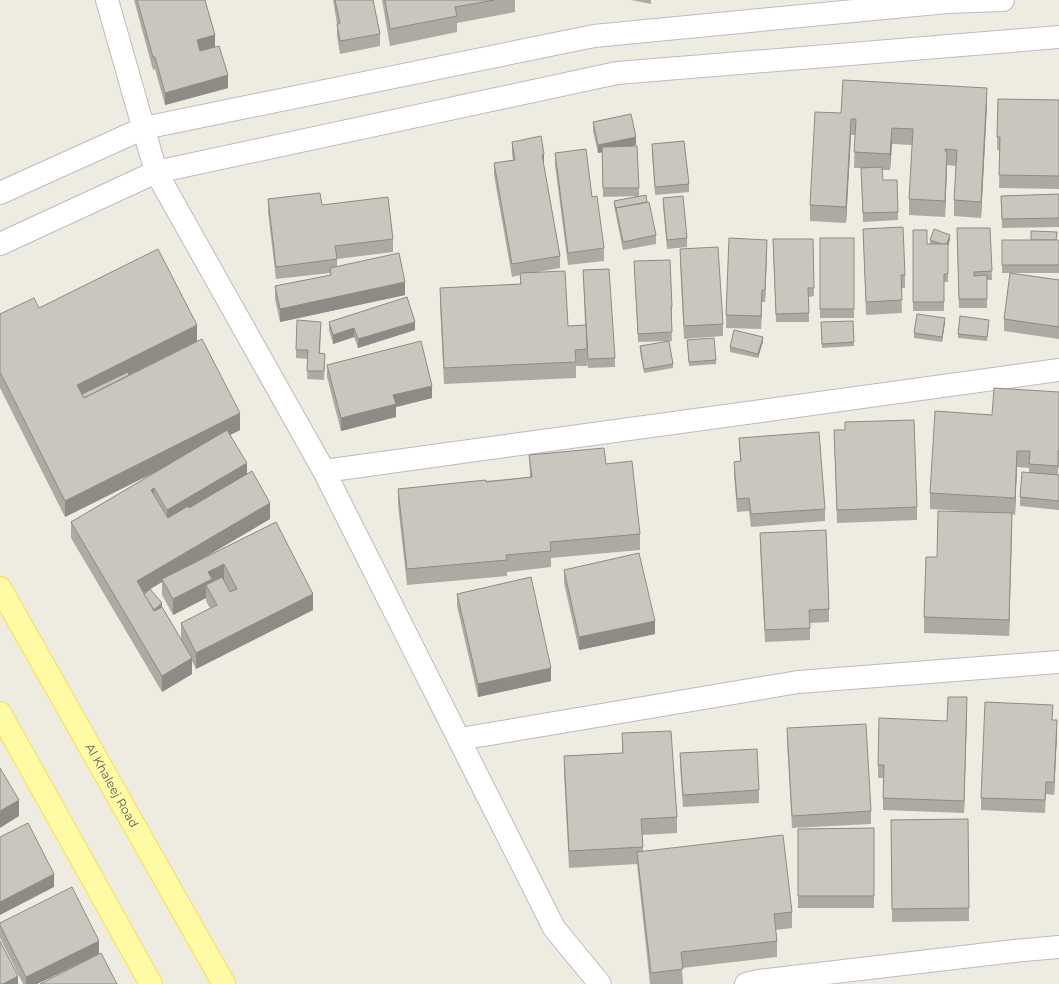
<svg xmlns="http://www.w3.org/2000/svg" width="1059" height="984" viewBox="0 0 1059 984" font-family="Montserrat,sans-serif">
  <rect width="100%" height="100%" fill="#eeece1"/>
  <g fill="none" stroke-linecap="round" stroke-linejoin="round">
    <g stroke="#b9bbc1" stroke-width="24">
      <g id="street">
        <polyline points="107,0 156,172 324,471 554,928 600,984"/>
        <polyline points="324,471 1059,370"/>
        <polyline points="460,739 798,682 1059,662"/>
        <polyline points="746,984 759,981 1014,951 1059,947"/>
      </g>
    </g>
    <g stroke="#babcc4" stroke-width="24">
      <g id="secondary">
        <polyline points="0,193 144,128 594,36 947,2 1003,0"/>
        <polyline points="0,244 156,172 617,73 1059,37"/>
      </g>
    </g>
    <g stroke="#fadd4d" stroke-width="24">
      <g id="primary">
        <path id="s1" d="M0,588l224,396"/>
        <polyline points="0,713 151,984"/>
      </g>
    </g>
    <use href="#street" stroke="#fff" stroke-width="22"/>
    <use href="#secondary" stroke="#fff" stroke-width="22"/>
    <use href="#primary" stroke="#fffba5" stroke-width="22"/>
  </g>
  <g fill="#adaaa3" fill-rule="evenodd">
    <polygon points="134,0 205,0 215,47 228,88 165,105 155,69 153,70"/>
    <polygon points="333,0 373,0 380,34 380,46 340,54 337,36 337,24"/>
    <polygon points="382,0 515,0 515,12 457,23 457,32 390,46"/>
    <polygon points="631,0 651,0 651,4"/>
    <polygon points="998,99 1059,100 1059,189 999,188 1000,150 997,150"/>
    <polygon points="987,104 981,218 954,216 954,200 956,166 947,165 945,217 909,215 909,199 912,145 892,144 890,170 882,170 883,180 898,212 898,220 863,222 861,168 854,168 855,135 851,135 846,223 810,221 810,205 841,113"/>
    <polygon points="593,122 636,145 632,146 639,188 639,196 647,202 656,235 656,244 623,250 616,216 614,205 614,201 637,196 603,197 602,152 598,153 593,131"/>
    <polygon points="512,142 544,165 560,256 560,268 537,272 568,326 585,325 583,270 615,358 615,367 588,368 587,362 587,366 576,366 576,378 444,384 440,305 440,288 520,284 520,275 512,277 494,175 494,163 513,160 512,154"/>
    <polygon points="652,144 689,184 689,192 655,195 652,153"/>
    <polygon points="555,153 592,197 604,248 604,261 568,265 555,165"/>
    <polygon points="1059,194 1059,227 1002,228 1001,196"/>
    <polygon points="663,198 687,238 687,247 667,249 663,206"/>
    <polygon points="268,199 322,205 393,239 393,252 337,259 337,267 405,295 280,322 275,299 275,286 330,275 330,273 276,279 268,212"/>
    <polygon points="990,228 992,280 987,280 987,308 959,308 957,237"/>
    <polygon points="863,229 905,275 905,288 901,288 902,313 866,315"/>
    <polygon points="913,230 927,244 930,244 930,240 950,239 948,246 948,282 944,282 944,311 913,311"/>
    <rect x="820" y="238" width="34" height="80"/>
    <polygon points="813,239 814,296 809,297 809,322 776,322 773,248"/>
    <polygon points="1002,240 1059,240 1059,273 1010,273 1059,280 1059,339 1004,331 1004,319 1010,273 1002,273"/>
    <polygon points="680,249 723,324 723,336 684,339 680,262"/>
    <polygon points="767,253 765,302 762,302 761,329 726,328 726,315"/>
    <polygon points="634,261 672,307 672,316 671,316 672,341 669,341 673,364 673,368 644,373 640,351 640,346 669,341 638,342"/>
    <path d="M39,308l158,33 43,89 -10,5 17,39 23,45 -68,40 74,-37 37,88 -117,59 -4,-8v13l-30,18 -91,-154v-16l91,-54 -97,49 -65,-129v-74zM162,582v13l11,20 33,-17v3l4,7 -29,15v16l-19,-32 -12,-18z"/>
    <polygon points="329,322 415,330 358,348 354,337 333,344 329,330"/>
    <polygon points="821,322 854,342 854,346 822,348"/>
    <polygon points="945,322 942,342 914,338 914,333"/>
    <polygon points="989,324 987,341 958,338 958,334"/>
    <polygon points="321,330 320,353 325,354 324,380 307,379 308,359 296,358 296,350"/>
    <polygon points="687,340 716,360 716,364 689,366"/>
    <polygon points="763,341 758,358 730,352 730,347"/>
    <polygon points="327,365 432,398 396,407 396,417 341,431 327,377"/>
    <polygon points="1059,392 1059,468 1058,468 1058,475 1059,475 1059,510 1020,506 1020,497 1029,472 1029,468 1017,467 1015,515 1012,514 1009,636 924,633 924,617 937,557 977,512 930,509 930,493 992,415"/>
    <polygon points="834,430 917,507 917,520 837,523"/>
    <polygon points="739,438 825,509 825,521 751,527 749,511 737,512 734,474 734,462 740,461"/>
    <polygon points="529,455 606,464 640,534 640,550 551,558 551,567 507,572 507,576 407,585 398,505 398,489 530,477"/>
    <polygon points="760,533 829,609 829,622 810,623 810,640 765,642 760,546"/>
    <polygon points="564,570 655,634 579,650 564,583"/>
    <polygon points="457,594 551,681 478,697 457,606"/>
    <polygon points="967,710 964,813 883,810 883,778 878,778 878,765 947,721"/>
    <polygon points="1053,720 1057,733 1054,795 1046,794 1045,813 981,810 981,798"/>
    <polygon points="787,728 871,811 871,824 792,828 787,741"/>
    <polygon points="622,733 677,817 677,833 642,835 643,851 792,912 792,928 775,930 777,941 777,957 682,968 683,984 650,984 637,864 569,868 564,773 564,756 622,753"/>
    <polygon points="680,753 759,790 759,803 683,807 680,766"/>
    <polygon points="968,819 969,921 892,922 891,820"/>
    <polygon points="874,828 874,908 798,908 798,829"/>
    <polygon points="0,923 99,954 37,984 23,984 0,938"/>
  </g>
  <g fill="#8d8b85">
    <polygon points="215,35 215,48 197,53 197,40"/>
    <polygon points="228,75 228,88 165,105 165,93"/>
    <polygon points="987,88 987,104 981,218 981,202"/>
    <polygon points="851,119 851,135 846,223 846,207"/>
    <polygon points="892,128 892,144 890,170 890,154"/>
    <polygon points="636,137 636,145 598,153 598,145"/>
    <polygon points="947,151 947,167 945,217 945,201"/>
    <polygon points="544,154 544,167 542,155"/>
    <polygon points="950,235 950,239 947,250 947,246"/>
    <polygon points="767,240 767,253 765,302 765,290"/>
    <polygon points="405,282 405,295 280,322 280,309"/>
    <polygon points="762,290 762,302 761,329 761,316"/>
    <polygon points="945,318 945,322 942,342 942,337"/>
    <polygon points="415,322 415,330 358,348 358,339"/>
    <polygon points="197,325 197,341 80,399 77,385"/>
    <polygon points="354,328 354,337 333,344 333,335"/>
    <polygon points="763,337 763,341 758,358 758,354"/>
    <polygon points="432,386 432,398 396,407 396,417 341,431 341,418 393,395"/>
    <polygon points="240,413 240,430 65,517 65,501"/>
    <polygon points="1017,451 1017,467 1015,515 1015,498"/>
    <polygon points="247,463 247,479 167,526 167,510"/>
    <polygon points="154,488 154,504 151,490"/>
    <polygon points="270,503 270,519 164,581 162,579 162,582 137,597 137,581"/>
    <polygon points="1012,513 1012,530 1009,636 1009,620"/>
    <polygon points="224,564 224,581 206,585 206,598 173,615 173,599 208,572"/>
    <polygon points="313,594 313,610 196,669 196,653"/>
    <polygon points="162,603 162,607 152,616 152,612"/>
    <polygon points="655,621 655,634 579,650 579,637"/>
    <polygon points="192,658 192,674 162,692 162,676"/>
    <polygon points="551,668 551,681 478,697 478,684"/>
    <polygon points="967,697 967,710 964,813 964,801"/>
    <polygon points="1057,720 1057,733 1054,795 1054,782"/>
    <polygon points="19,800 19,816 0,828 0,811"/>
    <polygon points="54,874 54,887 0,915 0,902"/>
    <polygon points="99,941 99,954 37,984 26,984 26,977"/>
    <polygon points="18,976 18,984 3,984"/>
  </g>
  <g fill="#c9c6be" stroke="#8d8b85">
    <polygon points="137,0 205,0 215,35 197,40 200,51 219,46 228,75 165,93 155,57 153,57"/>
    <polygon points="335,0 373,0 380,34 340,41 337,24 340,23"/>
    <polygon points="385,0 494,0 455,7 457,16 390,29"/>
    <polygon points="843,80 987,88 981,202 954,200 957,150 945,149 945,151 947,151 945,201 909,199 913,129 892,128 890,154 854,152 856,119 851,119 846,207 810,205 815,112 841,113"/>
    <polygon points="998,99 1059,100 1059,176 999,175 1000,137 997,137"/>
    <polygon points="631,114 636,137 598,145 593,122"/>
    <polygon points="541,136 544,154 542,155 560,256 512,264 494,163 515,160 512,142"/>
    <polygon points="684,141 689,184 655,187 652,144"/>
    <polygon points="637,146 639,188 603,188 602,147"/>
    <polygon points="586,149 592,197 597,196 604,248 568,253 555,153"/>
    <polygon points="882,167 883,180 897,180 898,212 863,213 861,168"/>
    <polygon points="320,193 322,205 388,197 393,239 335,246 337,259 276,267 268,199"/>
    <polygon points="1059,194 1059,218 1002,219 1001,196"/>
    <polygon points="646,195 647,202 616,208 616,209 614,201"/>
    <polygon points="683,196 687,238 667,240 663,198"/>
    <polygon points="649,202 656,235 623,242 616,208"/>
    <polygon points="903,227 905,275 901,275 902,300 866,302 863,229"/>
    <polygon points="957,228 990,228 992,271 974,272 974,276 987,275 987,299 959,299"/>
    <polygon points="934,229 950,235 947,244 942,244 930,240"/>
    <polygon points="913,230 927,230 927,244 948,244 948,274 944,274 944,302 913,302"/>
    <polygon points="1031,231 1057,232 1056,240 1031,240"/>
    <polygon points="729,238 767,240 765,290 762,290 761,316 726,315"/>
    <rect x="820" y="238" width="34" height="71"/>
    <polygon points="773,239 813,239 814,288 808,288 809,313 776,314"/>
    <rect x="1002" y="240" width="57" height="25"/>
    <polygon points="718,247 723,324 684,326 680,249"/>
    <polygon points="158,249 197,325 77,385 84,398 202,339 240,413 65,501 0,372 0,314 34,298 39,308"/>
    <polygon points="399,253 405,282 280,309 275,286 331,275 330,268"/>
    <polygon points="670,260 672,307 671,307 672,332 638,334 634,261"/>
    <polygon points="609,269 615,358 588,359 583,270"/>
    <polygon points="565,271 568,326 586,325 587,349 575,350 576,362 444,368 440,288 521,284 520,273"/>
    <polygon points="1010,273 1059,280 1059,327 1004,319"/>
    <polygon points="407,297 415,322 358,339 354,328 333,335 329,322"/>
    <polygon points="917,314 945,318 942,337 914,333"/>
    <polygon points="960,316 989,320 987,337 958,334"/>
    <polygon points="297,320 321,322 319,353 325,354 324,371 307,371 308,350 296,350"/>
    <polygon points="853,321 854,342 822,344 821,322"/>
    <polygon points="734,330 763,337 758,354 730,347"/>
    <polygon points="714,338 716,360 689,362 687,340"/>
    <polygon points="421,341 432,386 393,395 396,404 341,418 327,365"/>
    <polygon points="669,341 673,364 644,369 640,346"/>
    <polygon points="128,372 129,375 84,398 82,394"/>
    <polygon points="994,388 1059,392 1059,451 1058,451 1058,466 1029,464 1030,451 1017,451 1015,498 930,493 935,411 992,415"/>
    <polygon points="914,420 917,507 837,510 834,430 845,430 845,422"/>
    <polygon points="227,430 247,463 167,510 154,488 151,490 168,518 188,506 189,508 252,471 270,503 137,581 154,611 162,607 192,658 162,676 71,522"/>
    <polygon points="819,432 825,509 751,514 749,498 737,499 734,462 741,461 739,438"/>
    <polygon points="604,448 606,464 632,461 640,534 550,542 551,551 506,555 507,560 407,569 398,489 486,480 486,482 532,477 529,455"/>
    <polygon points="1022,472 1059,475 1059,501 1020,497"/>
    <polygon points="938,511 1012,513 1009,620 924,617 926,557 937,557"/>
    <polygon points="276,522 313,594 196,653 181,623 217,605 206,585 222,577 230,592 237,589 224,564 208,572 212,579 173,599 162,579"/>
    <polygon points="826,530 829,609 809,610 810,628 765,630 760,533"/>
    <polygon points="639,553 655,621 579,637 564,570"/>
    <polygon points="531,577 551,668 478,684 457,594"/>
    <polygon points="150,589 162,603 154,610 144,594"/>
    <polygon points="948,697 967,697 964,801 883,798 884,765 878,765 879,718 947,721"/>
    <polygon points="985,702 1053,705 1052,720 1057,720 1054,782 1046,782 1045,800 981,798"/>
    <polygon points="866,724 871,811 792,816 787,728"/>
    <polygon points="671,731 677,817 641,819 643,847 569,851 564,756 623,753 622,733"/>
    <polygon points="757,749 759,790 683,795 680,753"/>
    <polygon points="0,768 19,800 0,811"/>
    <polygon points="968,819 969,908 892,909 891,820"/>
    <polygon points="28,823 54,874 0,902 0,837"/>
    <polygon points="874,828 874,896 798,896 798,829"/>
    <polygon points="783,835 792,912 774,914 777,941 681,952 683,969 651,973 637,852"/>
    <polygon points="72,887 99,941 26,977 0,925 0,923"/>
    <polygon points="0,941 18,976 3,984 0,984"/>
    <polygon points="101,953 117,984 40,984"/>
  </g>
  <g text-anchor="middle" stroke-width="3" stroke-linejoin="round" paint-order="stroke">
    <g font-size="12" fill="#5a5d63" stroke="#fff">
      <text dy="4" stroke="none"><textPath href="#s1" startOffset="227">Al Khaleej Road</textPath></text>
    </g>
  </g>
</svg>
